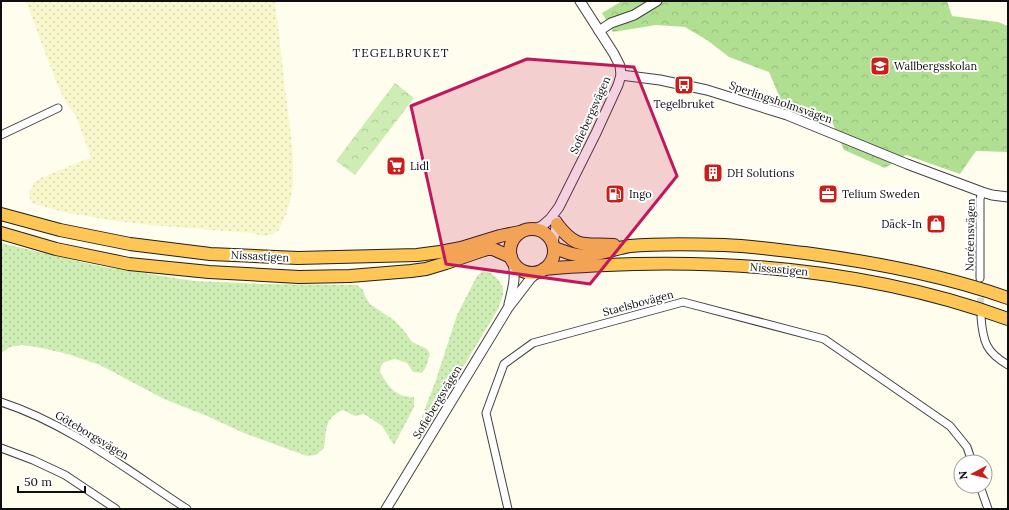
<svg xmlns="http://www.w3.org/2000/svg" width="1009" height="510" viewBox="0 0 1009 510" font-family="Lora,serif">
  <defs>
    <pattern id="farmland-dots" width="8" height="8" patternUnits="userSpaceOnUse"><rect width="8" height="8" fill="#f8f7cc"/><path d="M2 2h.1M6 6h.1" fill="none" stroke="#d3d3ae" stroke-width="1.8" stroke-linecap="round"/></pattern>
    <pattern id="grass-dots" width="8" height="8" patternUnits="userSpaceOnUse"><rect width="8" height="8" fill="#ceedb4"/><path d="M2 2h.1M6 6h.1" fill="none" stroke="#b0ca9a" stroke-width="1.8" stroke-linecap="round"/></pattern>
    <pattern id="forest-crowns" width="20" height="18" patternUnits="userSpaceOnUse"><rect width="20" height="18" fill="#b0df92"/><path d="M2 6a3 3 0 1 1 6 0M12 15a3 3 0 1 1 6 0" fill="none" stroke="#96be7d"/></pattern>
    <pattern id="park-crowns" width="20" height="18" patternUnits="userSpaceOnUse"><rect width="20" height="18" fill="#ceedb4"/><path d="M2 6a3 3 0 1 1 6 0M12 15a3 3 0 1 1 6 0" fill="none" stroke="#b0ca9a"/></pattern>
  </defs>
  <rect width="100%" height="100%" fill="#fffdee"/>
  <polygon fill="url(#farmland-dots)" points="26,1 275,1 293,155 293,187 290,201 286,215 278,231 271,235 263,236 252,233 150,225 109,220 68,213 38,205 32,203 30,198 29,193 32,187 35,182 41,178 77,163 90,158 91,156 75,114 68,106 57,84"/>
  <g fill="url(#grass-dots)">
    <path d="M1,243l98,23 95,15 71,3 92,1 6,5 2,6 5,8 25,17 10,11 7,10 15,7 3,5 -4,13 -4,6 -9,-1 -6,-9 -12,-4 -11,3 -3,4 -1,6c9,15 15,25 34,25v10l-20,38 -12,-19 -18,-12 -9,2 -12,-6c-20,8 -16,21 -19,38l-8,7 -9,1 -63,-23 -37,-17 -43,-17 -64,-34 -32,-11 -31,-7 -15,-2 -12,2 -9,6z"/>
    <polygon points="483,271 491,273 498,279 503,288 503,295 498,309 430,422 419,424 436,380 457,315 477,276"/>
  </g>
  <polygon fill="url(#forest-crowns)" points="622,1 947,1 952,16 998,22 1008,26 1008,152 976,151 960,174 906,155 885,168 844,150 832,122 783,105 769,72 729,57 707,40 685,27 656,25 613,32 602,13"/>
  <polygon fill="url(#park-crowns)" points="395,83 414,98 355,175 336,161"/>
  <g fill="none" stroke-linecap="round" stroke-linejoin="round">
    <polyline stroke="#dbd9cc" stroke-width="7" stroke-dasharray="7 3.5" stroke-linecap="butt" points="980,287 981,313"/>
    <g stroke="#414141" stroke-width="9">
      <g id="minor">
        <polyline points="1,135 58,108"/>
        <polyline points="980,278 980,199 982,192"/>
        <path d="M981,317c2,25 5,35 27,48"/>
        <path d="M1,402c68,22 126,68 186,107"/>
        <polyline points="1,448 33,460 65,475 116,509"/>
        <polyline points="980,486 988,509"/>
        <polyline points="508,509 486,413 504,364 533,343 683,302 824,339 950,426 967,447 972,462"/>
      </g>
    </g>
    <g stroke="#414141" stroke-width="11">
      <g id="tertiary">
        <polyline points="599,31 611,23 634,15 657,1"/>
        <polyline points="621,75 660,80 707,90 787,115 907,164 982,192 992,195 1008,197"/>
        <polyline points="534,229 542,226 550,219 559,207 596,133 618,85 621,75 620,66 614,54 580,1"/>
        <polyline points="553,243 557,221"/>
        <path d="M509,304c4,-16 7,-26 4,-42"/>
        <polyline points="386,509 508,308 531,278 538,272"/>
      </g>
    </g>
    <g stroke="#1f1f1f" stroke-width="14">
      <g id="trunk">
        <polyline points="1,214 60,230 130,244 210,254 298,258 417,255 440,252 461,248 500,236 520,232"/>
        <path d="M557,224c20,26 27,19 57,21"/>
        <circle cx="532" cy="251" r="22"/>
        <polyline points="1,233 56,249 129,264 209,272 299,277 350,276 411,271 426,269 446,263 481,251 487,249 493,249 511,257"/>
        <path d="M554,248c7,2 15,6 23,7 18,2 35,-6 53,-9 31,-3 63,-2 94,-1 27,1 54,5 81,8 68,9 138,22 203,45"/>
        <path d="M544,269c30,-3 60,-4 91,-5 126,-3 254,12 373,55"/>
      </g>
    </g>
    <use href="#minor" stroke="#fff" stroke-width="7"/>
    <use href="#tertiary" stroke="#fff" stroke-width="9"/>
    <use href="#trunk" stroke="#ffc655" stroke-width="12"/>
  </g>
  <path fill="#c2185b" fill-opacity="0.2" stroke="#c2185b" stroke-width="3" stroke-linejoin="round" d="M527,59l107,8 43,109 -87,108 -144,-20 -35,-158z"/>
  <defs>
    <g id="school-square" transform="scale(1)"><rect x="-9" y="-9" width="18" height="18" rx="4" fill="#c91e1a" stroke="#fff"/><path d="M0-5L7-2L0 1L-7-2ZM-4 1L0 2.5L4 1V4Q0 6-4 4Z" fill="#fff"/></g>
    <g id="bus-square" transform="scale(1)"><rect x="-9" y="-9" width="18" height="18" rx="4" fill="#c91e1a" stroke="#fff"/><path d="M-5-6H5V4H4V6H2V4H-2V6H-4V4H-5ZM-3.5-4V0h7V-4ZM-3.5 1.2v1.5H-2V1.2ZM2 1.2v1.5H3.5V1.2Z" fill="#fff"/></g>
    <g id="supermarket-square" transform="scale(1)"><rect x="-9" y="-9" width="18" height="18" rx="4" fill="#c91e1a" stroke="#fff"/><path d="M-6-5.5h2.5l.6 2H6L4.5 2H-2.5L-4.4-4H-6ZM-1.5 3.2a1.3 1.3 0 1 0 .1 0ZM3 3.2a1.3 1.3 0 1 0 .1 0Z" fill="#fff"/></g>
    <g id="building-square" transform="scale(1)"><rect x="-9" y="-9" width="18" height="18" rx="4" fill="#c91e1a" stroke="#fff"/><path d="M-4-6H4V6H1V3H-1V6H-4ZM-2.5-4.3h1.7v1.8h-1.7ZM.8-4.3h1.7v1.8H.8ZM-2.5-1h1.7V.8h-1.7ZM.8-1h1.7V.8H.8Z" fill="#fff"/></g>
    <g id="fuel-square" transform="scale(1)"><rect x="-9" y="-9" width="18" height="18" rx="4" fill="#c91e1a" stroke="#fff"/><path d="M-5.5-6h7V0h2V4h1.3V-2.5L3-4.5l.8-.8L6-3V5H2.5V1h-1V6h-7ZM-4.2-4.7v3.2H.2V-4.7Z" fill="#fff"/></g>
    <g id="office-square" transform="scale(1)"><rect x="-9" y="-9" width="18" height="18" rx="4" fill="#c91e1a" stroke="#fff"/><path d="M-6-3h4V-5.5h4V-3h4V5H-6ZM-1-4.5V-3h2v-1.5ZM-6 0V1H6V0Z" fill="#fff"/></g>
    <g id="shop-square" transform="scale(1)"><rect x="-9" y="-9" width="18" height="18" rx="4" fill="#c91e1a" stroke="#fff"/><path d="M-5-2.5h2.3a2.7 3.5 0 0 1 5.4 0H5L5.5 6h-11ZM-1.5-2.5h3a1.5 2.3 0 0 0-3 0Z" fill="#fff"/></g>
  </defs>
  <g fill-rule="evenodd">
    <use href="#school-square" x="880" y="66"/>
    <use href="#bus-square" x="684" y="85"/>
    <use href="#supermarket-square" x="396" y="166"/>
    <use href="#building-square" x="713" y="173"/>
    <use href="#fuel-square" x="615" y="194"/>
    <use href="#office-square" x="828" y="194"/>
    <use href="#shop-square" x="936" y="224"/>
  </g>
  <g text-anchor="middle" stroke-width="4" stroke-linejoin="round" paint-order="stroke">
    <g font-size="11" fill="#0e0e0e" stroke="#fff" text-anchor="start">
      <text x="894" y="70">Wallbergsskolan</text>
      <text x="684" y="108" text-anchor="middle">Tegelbruket</text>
      <text x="410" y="170">Lidl</text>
      <text x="727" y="177">DH Solutions</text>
      <text x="629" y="198">Ingo</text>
      <text x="842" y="198">Telium Sweden</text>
      <text x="922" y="228" text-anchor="end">Däck-In</text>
    </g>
    <g font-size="11" fill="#0e0e0e" stroke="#fff">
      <text transform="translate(781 102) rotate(19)" y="4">Sperlingsholmsvägen</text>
      <text transform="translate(590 115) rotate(-66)" y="4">Sofiebergsvägen</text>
      <text transform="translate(970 235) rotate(-89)" y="4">Noréensvägen</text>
      <text transform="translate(260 256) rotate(3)" y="4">Nissastigen</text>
      <text transform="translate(779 269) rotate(5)" y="4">Nissastigen</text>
      <text transform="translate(638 303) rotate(-15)" y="4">Staelsbovägen</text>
      <text transform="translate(437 402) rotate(-59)" y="4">Sofiebergsvägen</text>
      <text transform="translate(92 435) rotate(31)" y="4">Göteborgsvägen</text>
    </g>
    <g font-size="12" letter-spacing="1" fill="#0e0e0e" stroke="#fff">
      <text x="401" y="57">TEGELBRUKET</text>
    </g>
  </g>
  <rect width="1009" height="510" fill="none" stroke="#0e0e0e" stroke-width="4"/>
  <g transform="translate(973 474) rotate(263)"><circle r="19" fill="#ffffff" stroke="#9f9f9f"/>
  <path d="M0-3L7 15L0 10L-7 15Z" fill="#c91e1a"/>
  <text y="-6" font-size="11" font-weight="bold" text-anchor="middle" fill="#0e0e0e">N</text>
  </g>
  <path d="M18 486v6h67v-6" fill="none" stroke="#0e0e0e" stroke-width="2"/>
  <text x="24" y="486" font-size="12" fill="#0e0e0e" stroke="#ffffff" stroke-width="3" paint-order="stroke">50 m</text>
</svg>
